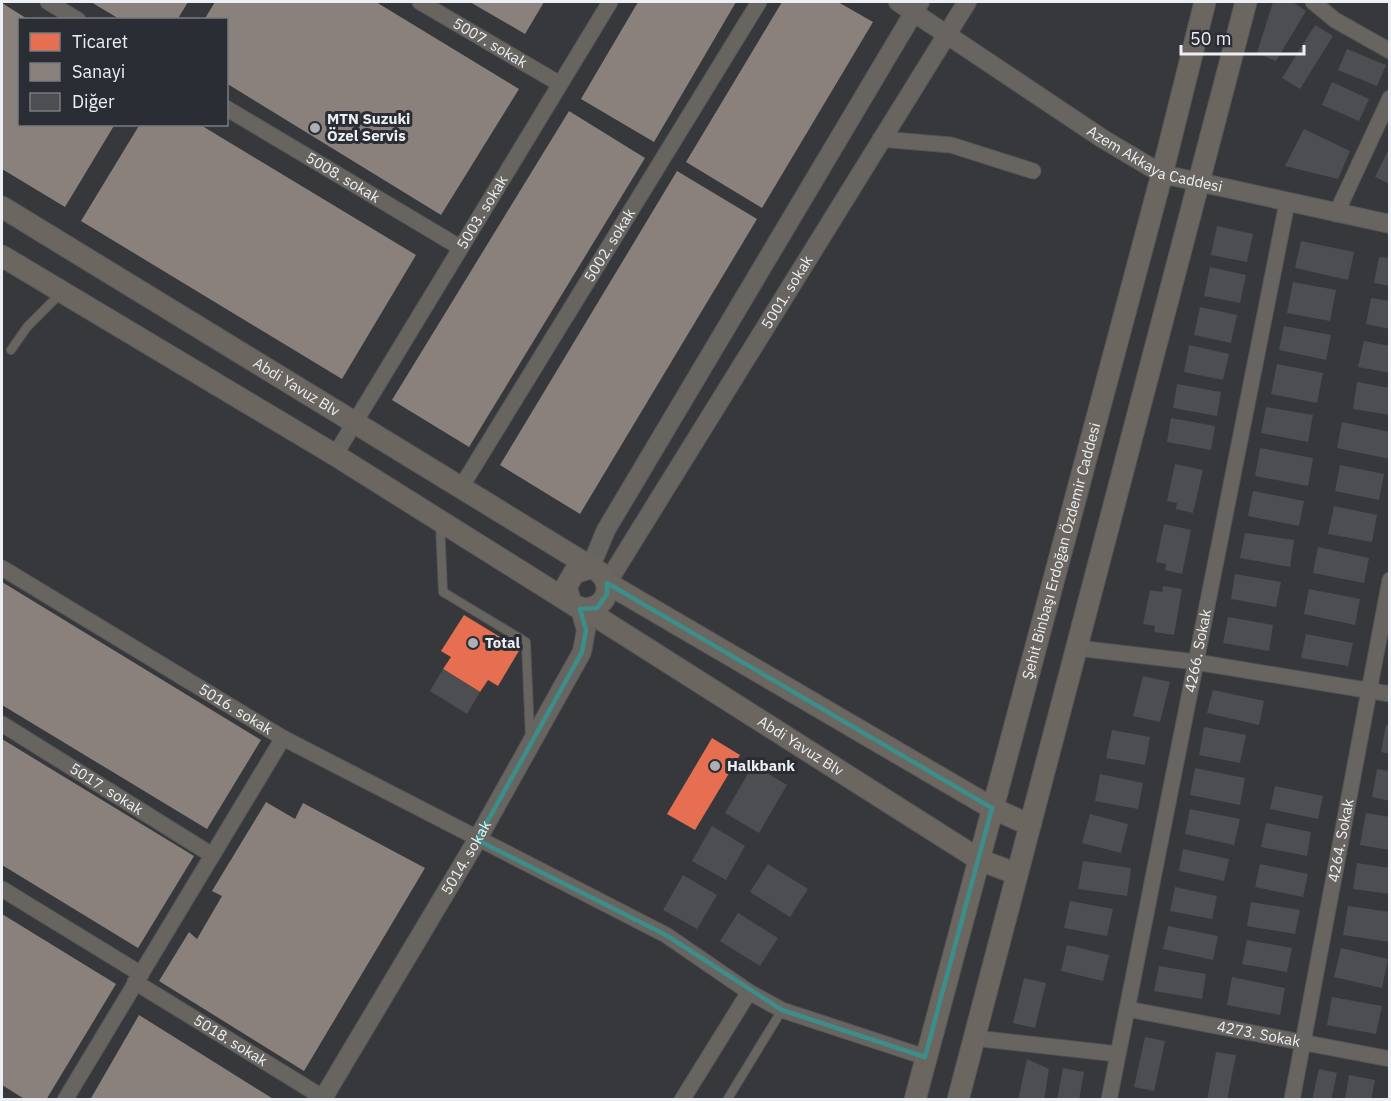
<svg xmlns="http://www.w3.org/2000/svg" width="1391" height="1101" viewBox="0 0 1391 1101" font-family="'IBM Plex Sans',sans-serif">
  <rect width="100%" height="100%" fill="#36383c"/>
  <g fill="#e76f51">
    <polygon points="464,615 520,649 498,686 488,680 480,692 443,669 451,657 441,651"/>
    <polygon points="712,738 740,755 695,830 667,814"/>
  </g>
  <g fill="#8a817c">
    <polygon points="91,2 188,2 177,20 121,20"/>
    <polygon points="215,2 376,2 519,89 441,215 226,83 226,20 204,20"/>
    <polygon points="470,2 544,2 525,34"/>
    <polygon points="638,2 736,2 654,142 581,99"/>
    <polygon points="782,2 838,2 873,22 762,208 686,162"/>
    <polygon points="2,3 29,20 20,20 20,124 115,124 65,207 2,169"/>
    <polygon points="569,111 645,158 469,447 392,400"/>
    <polygon points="140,124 199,124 416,255 342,379 81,221"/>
    <polygon points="677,171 757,219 580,514 500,465"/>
    <polygon points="2,582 261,740 207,829 2,705"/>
    <polygon points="2,739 194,856 138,948 2,865"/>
    <polygon points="266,802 295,819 303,803 425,868 304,1071 159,981 189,932 197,939 222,896 212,891"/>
    <polygon points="2,914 116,984 46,1100 26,1100 2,1085"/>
    <polygon points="139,1015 275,1100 90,1100"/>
  </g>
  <g fill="#4c4e52">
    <polygon points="1273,2 1293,2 1306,11 1276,61 1257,53"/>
    <polygon points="1315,25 1333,36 1300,89 1282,78"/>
    <polygon points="1347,49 1386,65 1377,86 1338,70"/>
    <polygon points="1332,82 1369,99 1359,121 1322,105"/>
    <polygon points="1304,129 1350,151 1338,179 1285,166"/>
    <polygon points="1390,147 1390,184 1375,177"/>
    <polygon points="1217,226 1253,234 1247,262 1211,255"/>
    <polygon points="1301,241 1354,252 1348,280 1295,268"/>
    <polygon points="1379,257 1390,258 1390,286 1374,283"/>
    <polygon points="1210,267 1246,275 1240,303 1204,296"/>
    <polygon points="1293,282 1336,290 1330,321 1287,313"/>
    <polygon points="1371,298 1390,301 1390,329 1366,324"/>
    <polygon points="1200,307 1237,315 1231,343 1194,335"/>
    <polygon points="1284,326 1331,335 1326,360 1279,350"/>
    <polygon points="1364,341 1390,346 1390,373 1358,367"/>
    <polygon points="1189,345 1229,354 1223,380 1184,372"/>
    <polygon points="1277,364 1323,373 1317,403 1271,394"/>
    <polygon points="1357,382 1390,388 1390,415 1353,409"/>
    <polygon points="1177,384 1221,392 1217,416 1173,408"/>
    <polygon points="1266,407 1313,415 1308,442 1261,433"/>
    <polygon points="1171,418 1215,426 1211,450 1167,442"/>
    <polygon points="1342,422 1390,432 1390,459 1337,448"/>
    <polygon points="1260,448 1313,458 1308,486 1255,476"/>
    <polygon points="1175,464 1203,470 1193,513 1176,509 1177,503 1167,501"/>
    <polygon points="1340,465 1384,474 1379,500 1335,491"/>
    <polygon points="1253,491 1304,501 1299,526 1248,516"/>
    <polygon points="1334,506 1377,515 1372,542 1328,534"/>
    <polygon points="1164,524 1191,530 1182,574 1165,570 1166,564 1156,562"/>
    <polygon points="1245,533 1294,540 1290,567 1240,558"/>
    <polygon points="1318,547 1369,558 1364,583 1313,573"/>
    <polygon points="1235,574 1281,582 1276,607 1231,599"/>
    <polygon points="1163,586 1182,589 1174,635 1154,632 1155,626 1143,624 1150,590 1162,592"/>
    <polygon points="1309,589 1360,599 1355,625 1304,614"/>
    <polygon points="1228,617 1273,625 1269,651 1223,643"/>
    <polygon points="1306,634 1353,643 1348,666 1301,658"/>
    <polygon points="443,669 480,692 467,714 430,691"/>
    <polygon points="1143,676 1170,682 1160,722 1133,716"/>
    <polygon points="1213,690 1264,701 1259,725 1207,713"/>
    <polygon points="1386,725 1390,726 1390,754 1381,752"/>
    <polygon points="1204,727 1246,735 1240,763 1199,755"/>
    <polygon points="1112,730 1150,737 1145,765 1106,758"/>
    <polygon points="753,765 787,785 759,833 725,813"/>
    <polygon points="1195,768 1245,778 1240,805 1190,795"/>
    <polygon points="1377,769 1390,771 1390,801 1372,797"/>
    <polygon points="1100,774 1143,783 1138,809 1095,801"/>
    <polygon points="1275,786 1323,796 1318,819 1270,809"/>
    <polygon points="1190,809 1240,819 1234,845 1185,834"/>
    <polygon points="1366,813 1390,817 1390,850 1360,845"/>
    <polygon points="1090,814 1128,824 1121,853 1082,843"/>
    <polygon points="1266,823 1311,832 1307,856 1261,847"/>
    <polygon points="712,826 745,846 726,880 692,861"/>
    <polygon points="1183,849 1229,859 1224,881 1179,871"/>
    <polygon points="1083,861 1131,868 1127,896 1078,889"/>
    <polygon points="1357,863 1390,868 1390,894 1353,889"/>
    <polygon points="768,864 808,889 790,917 750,892"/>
    <polygon points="1260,864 1308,874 1303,897 1255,887"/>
    <polygon points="683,875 717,895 697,929 663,910"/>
    <polygon points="1175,887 1217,896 1212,919 1170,911"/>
    <polygon points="1070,901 1113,909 1107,936 1064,928"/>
    <polygon points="1251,902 1300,910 1295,934 1247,926"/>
    <polygon points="1348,906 1390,912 1390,942 1343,935"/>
    <polygon points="738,913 778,938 760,966 720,941"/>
    <polygon points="1168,926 1218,936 1213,960 1163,949"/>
    <polygon points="1247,940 1292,948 1287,972 1242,964"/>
    <polygon points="1067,945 1109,955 1103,981 1061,971"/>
    <polygon points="1341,948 1388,959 1382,988 1334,977"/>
    <polygon points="1159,966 1206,974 1202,999 1154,991"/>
    <polygon points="1232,977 1285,988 1280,1015 1227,1005"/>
    <polygon points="1024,978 1046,983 1035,1028 1013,1023"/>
    <polygon points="1332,997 1382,1006 1376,1034 1327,1025"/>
    <polygon points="1145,1037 1165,1041 1154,1091 1134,1087"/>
    <polygon points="1216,1052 1236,1055 1227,1100 1207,1100"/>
    <polygon points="1027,1059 1049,1069 1044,1100 1018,1100"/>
    <polygon points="1063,1068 1084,1072 1079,1100 1057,1100"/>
    <polygon points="1319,1069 1337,1073 1331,1100 1312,1100"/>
    <polygon points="1349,1075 1375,1080 1371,1100 1345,1100"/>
  </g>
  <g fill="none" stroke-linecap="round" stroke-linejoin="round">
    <g stroke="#545558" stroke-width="10">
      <g id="service">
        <polyline points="11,350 27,327 61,293"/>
        <polyline points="440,523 443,592 526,642 530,737"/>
        <polyline points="727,1100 782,1010"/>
      </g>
    </g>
    <g stroke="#545558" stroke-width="17">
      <g id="minor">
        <polyline points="48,2 78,20"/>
        <path id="s1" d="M420,2l140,82"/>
        <polyline points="1313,2 1335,20 1390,51"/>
        <path id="s2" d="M226,108l235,140"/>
        <polyline points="880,139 951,145 1033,171"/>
        <polyline points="1336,214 1390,98"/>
        <path id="s3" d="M335,455l275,-453"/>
        <path id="s4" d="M460,489l299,-487"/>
        <path id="s5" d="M2,568l281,170 383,197 83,57 33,18 143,47"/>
        <polyline points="1077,648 1196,662 1390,694"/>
        <path id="s6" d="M2,724l210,131"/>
        <polyline points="2,889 141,974"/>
        <path id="s7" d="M135,982l192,118"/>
        <path id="s8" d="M1127,1009l263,50"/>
        <polyline points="974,1038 1118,1054"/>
        <polyline points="65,1100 283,738"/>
        <polyline points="682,1100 749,992"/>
        <path id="s9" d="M1109,1100l178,-897"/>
        <path id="s10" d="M1292,1100l98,-520"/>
      </g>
    </g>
    <g stroke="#545558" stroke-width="20">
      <g id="tertiary">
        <path id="s11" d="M898,2l205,137 59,35 228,50"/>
        <polyline points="590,568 606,530 920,2"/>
        <path id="s12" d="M607,583l360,-581"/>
        <path id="s13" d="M322,1100l155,-260 105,-188 4,-22 -6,-21"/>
      </g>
    </g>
    <g stroke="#545558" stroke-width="23">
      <g id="secondary">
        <path id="s14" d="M2,207l597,365c22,20 -5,49 -28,31l-5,-16 8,-14 16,-5"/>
        <polyline points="2,256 335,455 571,603"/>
        <polyline points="607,583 992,808 1030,825"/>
        <path id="s15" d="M586,610l394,250 37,14"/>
        <path id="s16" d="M915,1100l247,-926 43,-172"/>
        <polyline points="958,1100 1246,2"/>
      </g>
    </g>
    <use href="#service" stroke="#686561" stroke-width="8"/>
    <use href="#minor" stroke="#686561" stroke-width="15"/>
    <use href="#tertiary" stroke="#686561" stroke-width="18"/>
    <use href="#secondary" stroke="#6b6760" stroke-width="21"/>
  </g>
  <path fill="none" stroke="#3b8e89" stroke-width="4.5" stroke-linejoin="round" d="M607,583l385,225 -67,249 -143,-47 -116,-75 -189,-95 105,-188 4,-22 -6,-21 17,-1 10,-14z"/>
  <g fill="#acafb3" stroke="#2a2d34" stroke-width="2">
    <circle cx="315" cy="128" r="6"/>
    <circle cx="473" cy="643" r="6"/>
    <circle cx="715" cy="766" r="6"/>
  </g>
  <g text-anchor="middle" stroke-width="6" stroke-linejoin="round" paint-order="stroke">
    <g font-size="15" fill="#eceff3" stroke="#2a2d34">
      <text dy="5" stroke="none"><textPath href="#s1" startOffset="81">5007. sokak</textPath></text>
      <text dy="5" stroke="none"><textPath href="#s11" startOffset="303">Azem Akkaya Caddesi</textPath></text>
      <text dy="5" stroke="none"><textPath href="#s2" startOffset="136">5008. sokak</textPath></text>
      <text dy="5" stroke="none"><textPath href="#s3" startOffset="284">5003. sokak</textPath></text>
      <text dy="5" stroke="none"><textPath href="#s4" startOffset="286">5002. sokak</textPath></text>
      <text dy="5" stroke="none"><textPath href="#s12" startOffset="342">5001. sokak</textPath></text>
      <text dy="5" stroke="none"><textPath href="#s14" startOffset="345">Abdi Yavuz Blv</textPath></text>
      <text dy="5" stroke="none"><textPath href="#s16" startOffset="568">Şehit Binbaşı Erdoğan Özdemir Caddesi</textPath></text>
      <text dy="5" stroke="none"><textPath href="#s9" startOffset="458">4266. Sokak</textPath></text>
      <text dy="5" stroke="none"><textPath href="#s5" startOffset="273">5016. sokak</textPath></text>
      <text dy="5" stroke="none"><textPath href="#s15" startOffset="254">Abdi Yavuz Blv</textPath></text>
      <text dy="5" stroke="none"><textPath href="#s6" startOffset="123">5017. sokak</textPath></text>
      <text dy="5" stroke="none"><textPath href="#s10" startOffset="264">4264. Sokak</textPath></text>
      <text dy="5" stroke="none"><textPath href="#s13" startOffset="282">5014. sokak</textPath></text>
      <text dy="5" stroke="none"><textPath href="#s8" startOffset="134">4273. Sokak</textPath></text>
      <text dy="5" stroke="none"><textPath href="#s7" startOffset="112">5018. sokak</textPath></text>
    </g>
    <g font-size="15" font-weight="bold" fill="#eceff3" stroke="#2a2d34" text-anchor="start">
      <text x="327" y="124">MTN Suzuki<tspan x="327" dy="17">Özel Servis</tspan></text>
      <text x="485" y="648">Total</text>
      <text x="727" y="771">Halkbank</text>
    </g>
  </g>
  <rect width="1391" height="1101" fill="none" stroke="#eceff3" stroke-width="6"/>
  <rect x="18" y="18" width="210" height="108" fill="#2a2d34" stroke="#787b80" stroke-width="1.5"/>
  <rect x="30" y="33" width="30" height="18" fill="#e76f51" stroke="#787b80" stroke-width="1.5"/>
  <text x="72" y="48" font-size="18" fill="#eceff3">Ticaret</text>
  <rect x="30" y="63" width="30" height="18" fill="#8a817c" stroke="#787b80" stroke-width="1.5"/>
  <text x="72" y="78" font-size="18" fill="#eceff3">Sanayi</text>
  <rect x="30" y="93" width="30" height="18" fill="#4c4e52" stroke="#787b80" stroke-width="1.5"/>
  <text x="72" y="108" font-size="18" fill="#eceff3">Diğer</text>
  <path d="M1181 45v9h123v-9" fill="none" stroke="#eceff3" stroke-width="3"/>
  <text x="1190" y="45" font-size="18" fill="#eceff3" stroke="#2a2d34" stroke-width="4.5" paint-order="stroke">50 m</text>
</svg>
